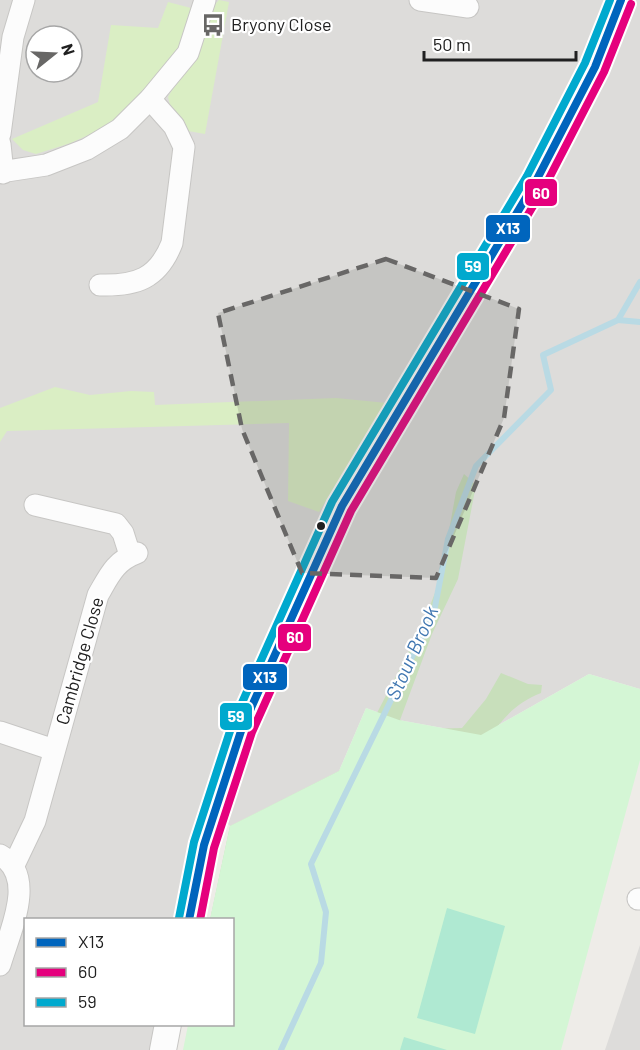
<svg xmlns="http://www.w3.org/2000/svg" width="640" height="1050" viewBox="0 0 640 1050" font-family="Barlow,sans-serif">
  <rect width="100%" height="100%" fill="#eeece8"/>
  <g fill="#dddcda" fill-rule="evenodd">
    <path d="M0,0h640v689l-51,-15 -108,61 -82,-15 -33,-12 -27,63 -109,55 -14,-15 -27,108 -163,1v104l142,1 -5,25h-163zM36,36h36v36h-36z"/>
    <polygon points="640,945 640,1050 605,1050"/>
  </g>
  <g fill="#daeec4">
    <polygon points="219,0 229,2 205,134 188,131 171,109 168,97 194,51 214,5"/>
    <polygon points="168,2 191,8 180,52 152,90 110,125 71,143 36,154 23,150 12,139 98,102 111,25 158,28"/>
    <polygon points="55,387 90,395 131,391 154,392 155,405 336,398 387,403 319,512 288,501 289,423 7,431 0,442 0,408"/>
  </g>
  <path fill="#c8dfbb" d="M464,474l12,11 -18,94 -26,55 -32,86 19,9 43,-1 24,-29 15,-26 27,11 14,1 -1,8c-23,9 -37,23 -51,44l-258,183h-22l20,-94 109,-55 24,-31 59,-114 18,-46 16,-88z"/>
  <polygon fill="#d4f6d5" points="589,674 640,689 640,760 561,1050 183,1050 188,1025 232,1024 232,920 210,919 230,826 339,771 366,708 399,720 481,735"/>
  <g fill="#afe9d2">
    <polygon points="447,908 505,926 475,1034 417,1018"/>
    <polygon points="404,1037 447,1050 400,1050"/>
  </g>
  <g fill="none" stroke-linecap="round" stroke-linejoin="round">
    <g stroke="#b9dae4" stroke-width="6">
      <polyline points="618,320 640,322"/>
      <polyline points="281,1050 321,963 326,912 311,864 434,612 448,539 476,466 551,390 543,355 618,320 640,282"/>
    </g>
    <g stroke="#c7c6c4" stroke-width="23">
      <g id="minor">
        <polyline points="420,0 468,7"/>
        <polyline points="0,134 13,37 24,0"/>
        <polyline points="0,144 3,173"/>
        <polyline points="0,172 46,165 87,149 120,129 150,99 188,53 205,0"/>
        <path d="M100,285c36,1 58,-6 72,-42l12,-96 -10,-21 -24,-27"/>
        <polyline points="35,505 116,524 123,533 130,555"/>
        <polyline points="0,732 54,750"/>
        <path d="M0,855c38,21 9,78 0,110"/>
        <path d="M14,865l21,-44 63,-226c11,-19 17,-34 39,-42"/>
        <polyline points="638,899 640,899"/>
      </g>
    </g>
    <g stroke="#c7c6c4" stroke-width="28">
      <g id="tertiary">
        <polyline points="189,920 204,845 242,728 342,506 536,181 595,67 621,0"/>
        <polyline points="163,1050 168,1024"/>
      </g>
    </g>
    <use href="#minor" stroke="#fcfcfc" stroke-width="21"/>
    <use href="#tertiary" stroke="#fcfcfc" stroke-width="26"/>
    <g stroke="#fff" stroke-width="12">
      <polyline id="bus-1" points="189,920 204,845 242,728 342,506 536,181 595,67 621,0"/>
    </g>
    <g stroke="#fff" stroke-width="12">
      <polyline id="bus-2" points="200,920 214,848 252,732 351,511 545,186 604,72 631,4"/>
    </g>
    <g stroke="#fff" stroke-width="12">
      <polyline id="bus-3" points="179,918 194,842 232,725 332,502 527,176 585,63 610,0"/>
    </g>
    <use href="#bus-1" stroke="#0065bd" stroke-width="8"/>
    <use href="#bus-2" stroke="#e5007d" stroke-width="8"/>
    <use href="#bus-3" stroke="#00a9ce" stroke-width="8"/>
  </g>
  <path fill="#686766" fill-opacity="0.2" stroke="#686766" stroke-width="4.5" stroke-dasharray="12 8" stroke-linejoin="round" d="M386,259l133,50 -15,109 -68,160 -134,-5 -60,-144 -24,-116z"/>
  <defs>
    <g id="bus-bare" transform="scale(1.8)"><path d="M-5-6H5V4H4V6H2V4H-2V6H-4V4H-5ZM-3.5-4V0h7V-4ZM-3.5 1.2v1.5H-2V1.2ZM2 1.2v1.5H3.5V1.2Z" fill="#686766" stroke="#fff" stroke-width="2.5" paint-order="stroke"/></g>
  </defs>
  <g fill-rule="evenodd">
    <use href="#bus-bare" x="213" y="25"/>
  </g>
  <circle fill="#202020" stroke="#fff" stroke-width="2" cx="321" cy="526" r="5"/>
  <g text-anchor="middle" stroke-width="4.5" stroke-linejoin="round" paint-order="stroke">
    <g font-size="18" fill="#202020" stroke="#fff" text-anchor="start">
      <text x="231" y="31">Bryony Close</text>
    </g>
    <g font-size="18" fill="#202020" stroke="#fff">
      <text transform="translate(80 661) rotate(-74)" y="6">Cambridge Close</text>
    </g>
    <g font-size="20" font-style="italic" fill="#4077b1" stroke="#fff">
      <text transform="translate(412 653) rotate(-66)" y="7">Stour Brook</text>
    </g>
  </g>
  <g stroke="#fff" stroke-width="2">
    <rect x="524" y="178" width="34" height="29" rx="6" fill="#e5007d"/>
    <rect x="485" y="214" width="46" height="29" rx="6" fill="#0065bd"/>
    <rect x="456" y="252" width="34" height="29" rx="6" fill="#00a9ce"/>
    <rect x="277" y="623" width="35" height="29" rx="6" fill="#e5007d"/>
    <rect x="242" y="663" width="46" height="28" rx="6" fill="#0065bd"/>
    <rect x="219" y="702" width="34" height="29" rx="6" fill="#00a9ce"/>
  </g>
  <g font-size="16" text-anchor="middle" font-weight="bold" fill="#fff">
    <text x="541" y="199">60</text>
    <text x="508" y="234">X13</text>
    <text x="473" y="272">59</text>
    <text x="295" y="643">60</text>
    <text x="265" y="683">X13</text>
    <text x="236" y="722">59</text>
  </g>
  <rect x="24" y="918" width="210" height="108" fill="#ffffff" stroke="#a6a6a6" stroke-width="1.5"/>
  <rect x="36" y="938" width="30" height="9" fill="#0065bd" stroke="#a6a6a6" stroke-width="1.5"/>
  <text x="78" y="948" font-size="18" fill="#202020">X13</text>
  <rect x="36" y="968" width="30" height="9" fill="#e5007d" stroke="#a6a6a6" stroke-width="1.5"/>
  <text x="78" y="978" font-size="18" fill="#202020">60</text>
  <rect x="36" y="998" width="30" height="9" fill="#00a9ce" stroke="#a6a6a6" stroke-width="1.5"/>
  <text x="78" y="1008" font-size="18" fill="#202020">59</text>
  <g transform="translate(54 54) rotate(72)"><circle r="28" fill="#ffffff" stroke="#a6a6a6" stroke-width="1.5"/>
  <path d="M0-4.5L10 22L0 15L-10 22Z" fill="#686766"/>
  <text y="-9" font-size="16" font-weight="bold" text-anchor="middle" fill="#202020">N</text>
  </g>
  <path d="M424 51v9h152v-9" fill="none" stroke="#202020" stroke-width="3"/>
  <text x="433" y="51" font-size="18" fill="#202020" stroke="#ffffff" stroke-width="4.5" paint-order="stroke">50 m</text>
</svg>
